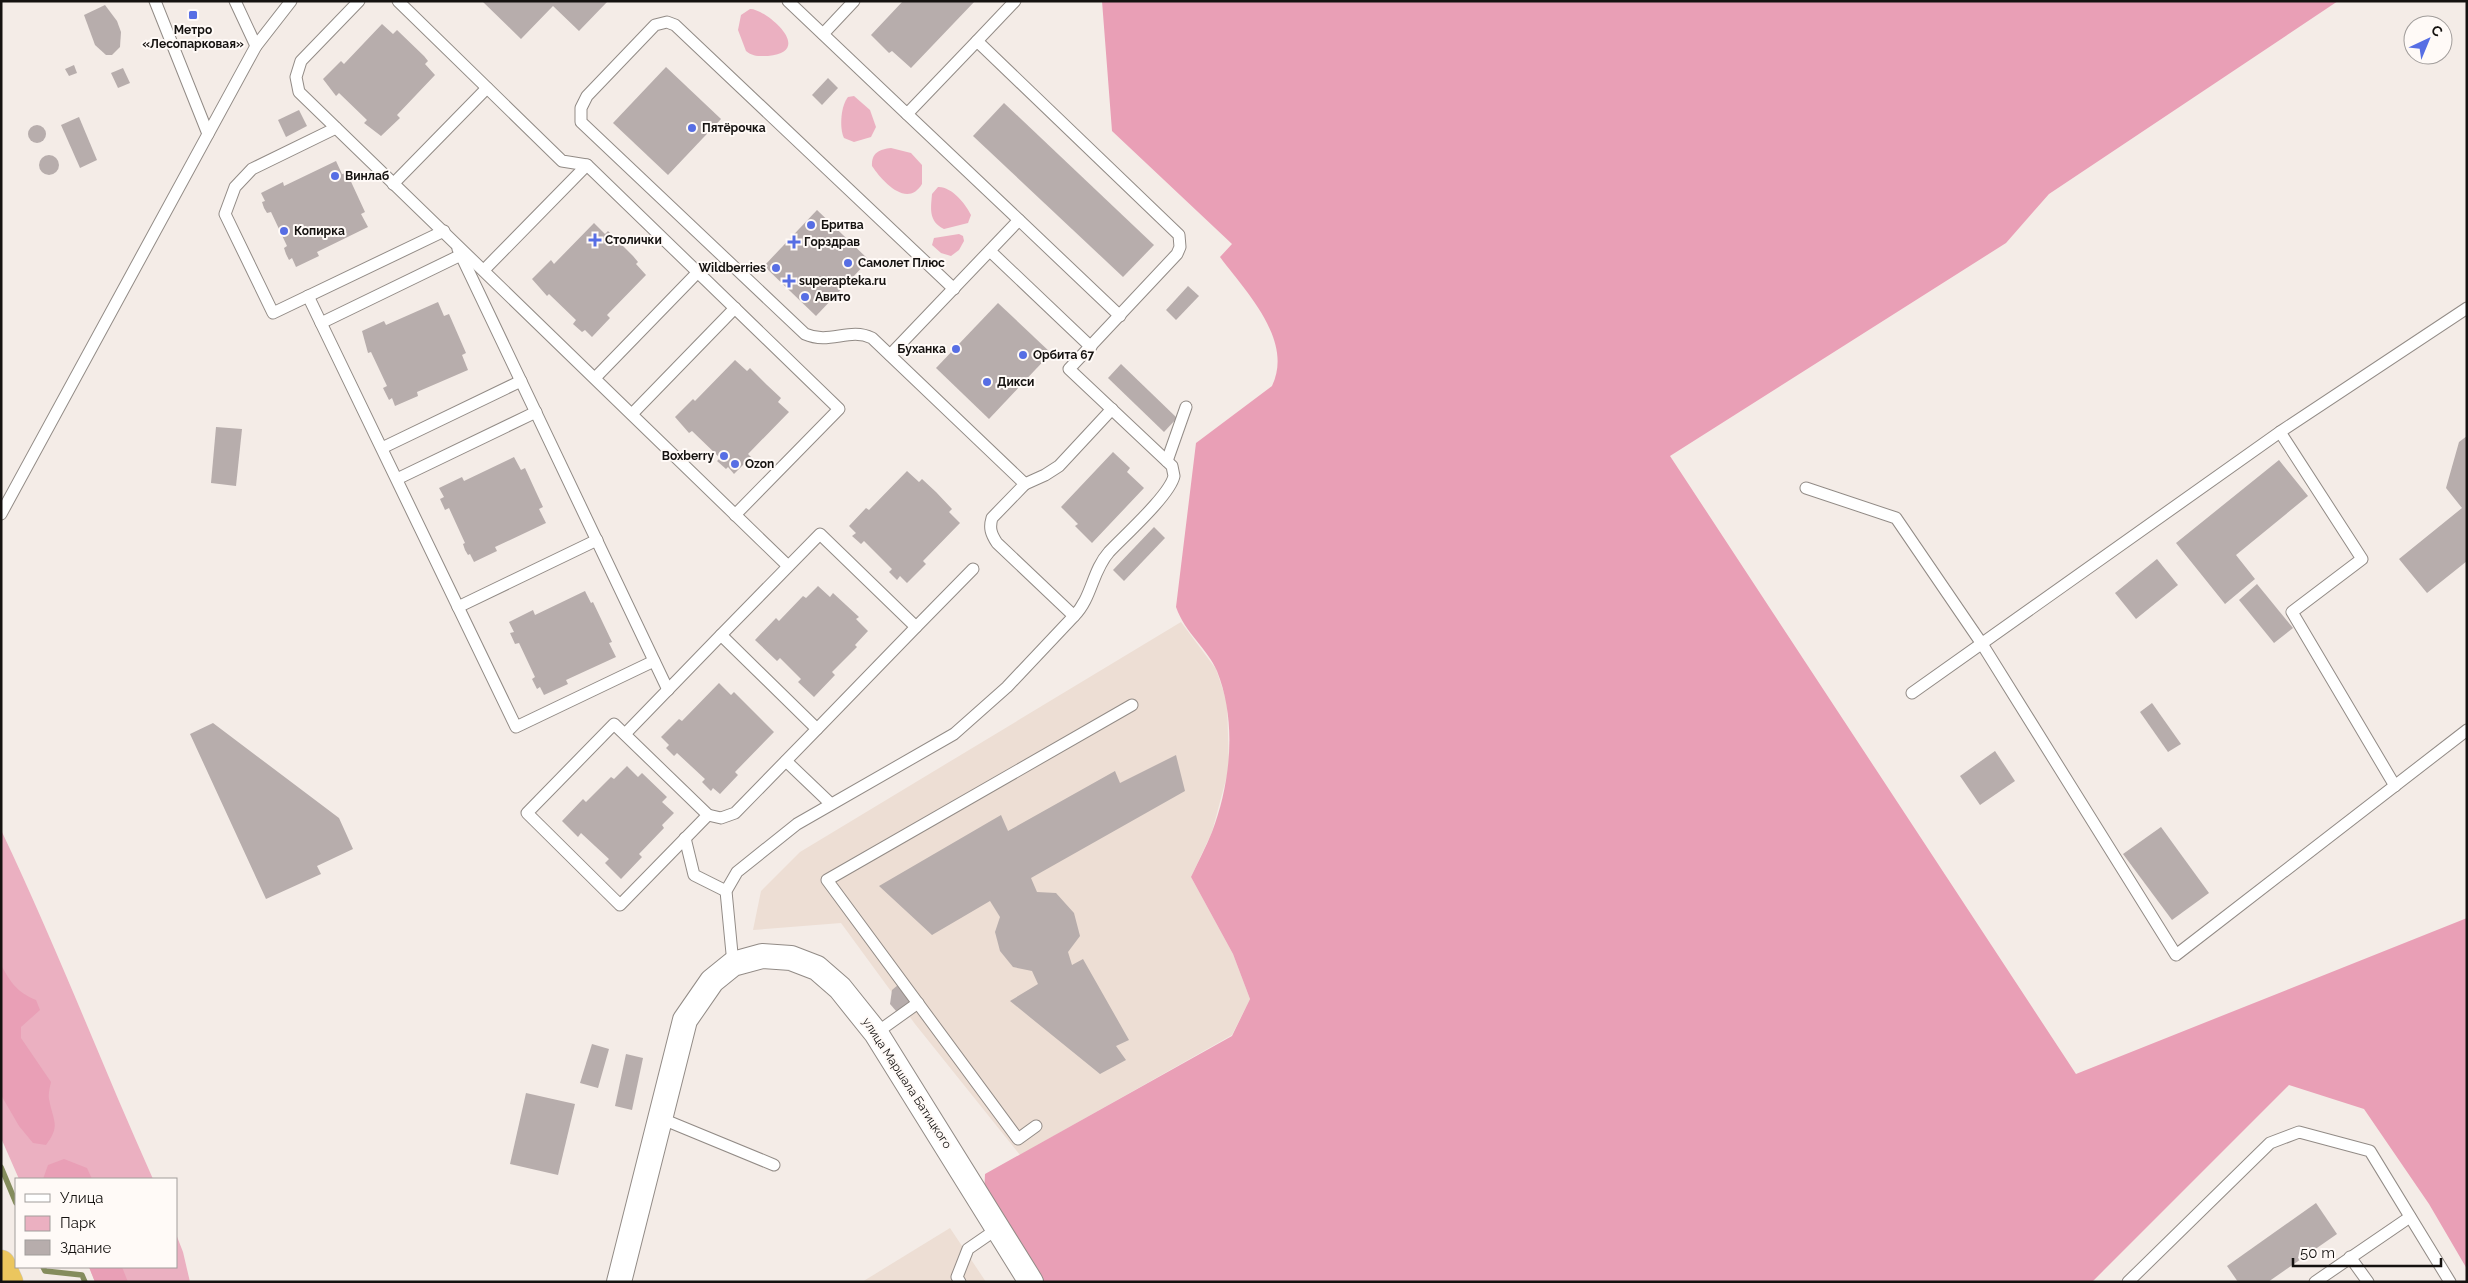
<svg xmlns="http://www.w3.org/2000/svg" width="2468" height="1283" viewBox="0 0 2468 1283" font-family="Raleway,sans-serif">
  <rect width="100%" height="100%" fill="#f4ece7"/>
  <g fill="#edded4">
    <polygon points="1181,622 1216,669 1227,702 1229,768 1212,832 1191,877 1233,954 1250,999 1232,1035 1020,1155 915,1024 841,923 753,930 761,891 800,852"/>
    <polygon points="950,1228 986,1282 862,1282"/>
  </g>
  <g fill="#ebb0c1">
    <path d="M750,9c14,-1 67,42 18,47 -8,0 -15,1 -22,-5l-8,-21 3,-15z"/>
    <path d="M854,96l16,14 6,17 -5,10 -17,5 -10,-4c-5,-10 -3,-33 4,-41z"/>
    <path d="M891,148l20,5 11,12v19c-15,25 -40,-3 -50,-18 -1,-13 8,-17 19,-18z"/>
    <path d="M938,187c13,-1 28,17 33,28l-3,8 -24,6c-16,-8 -13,-21 -12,-35z"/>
    <polygon points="959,234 963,236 964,241 959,250 951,256 941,253 932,245 934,238"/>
    <path d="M1,830c55,115 100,233 152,349h-134l-18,-41z"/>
    <polygon points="176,1234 183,1252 190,1282 95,1282 89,1267 176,1267"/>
  </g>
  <g fill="#e99fb6">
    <path d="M1102,1h1236l-289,193 -43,49 -336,213 406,618 391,-156v351l-38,-65 -65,-95 -75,-24 -197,197h-1049l-59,-84 1,-24 247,-138 18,-37 -17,-45 -42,-77c7,-15 15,-30 21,-45 19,-50 25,-111 5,-161 -9,-22 -32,-38 -41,-64l20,-164 76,-57c22,-46 -26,-94 -52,-129l12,-13 -120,-113z"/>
    <path d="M1,965c10,18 16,27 35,35l4,10 -19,17v11l30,44c-1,5 -3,12 -2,17 4,22 12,26 -3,46l-13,-2 -14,-17 -18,-31z"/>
    <polygon points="64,1159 87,1168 92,1179 43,1179 48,1165"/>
    <polygon points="89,1267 122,1267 128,1282 95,1282"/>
  </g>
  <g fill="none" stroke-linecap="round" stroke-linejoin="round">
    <g stroke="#848c5c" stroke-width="5.5">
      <polyline points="1,1167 16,1203"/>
      <polyline points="43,1267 45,1271 82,1275 85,1282"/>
    </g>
  </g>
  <g fill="#b7adac">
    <polygon points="482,1 608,1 579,31 553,6 521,39"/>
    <polygon points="903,1 975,1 911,68 892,51 889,53 871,35"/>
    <polygon points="105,5 117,21 121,32 120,47 112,55 106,55 95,45 84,15"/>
    <polygon points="382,24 393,34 397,30 424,56 428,61 425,64 435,75 397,115 400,118 381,136 364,123 367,120 339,93 336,96 323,79 341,61 344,64"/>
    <polygon points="74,65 77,73 69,76 65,69"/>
    <polygon points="666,67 721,119 668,175 613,123"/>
    <polygon points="123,68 130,83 118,88 111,73"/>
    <polygon points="828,78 838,88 822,105 812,95"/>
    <polygon points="1004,103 1154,245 1123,277 973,136"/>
    <polygon points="299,110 307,126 286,137 278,120"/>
    <polygon points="79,117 97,160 80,168 61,125"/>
    <circle cx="37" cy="134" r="9"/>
    <circle cx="49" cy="165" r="10"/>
    <polygon points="336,161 342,174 347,173 365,212 361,214 368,227 317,252 319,256 296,267 292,258 289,260 286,254 284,248 287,246 271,212 267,213 264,208 262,202 265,201 261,193 283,182 284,186"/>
    <polygon points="817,210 869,260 816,316 764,266"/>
    <polygon points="594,223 605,234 608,231 633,256 638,262 636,264 646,275 607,315 610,318 592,337 585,330 582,332 573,324 576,320 549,294 547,296 532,279 551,260 554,264"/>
    <polygon points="1188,286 1199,296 1176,320 1166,310"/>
    <polygon points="438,302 444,316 449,314 466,353 462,355 468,370 417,392 418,396 395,406 392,398 389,400 383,388 387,386 371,352 368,353 362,331 384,321 386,325"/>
    <polygon points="998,303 1051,353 989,419 936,368"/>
    <polygon points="735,360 747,371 750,368 767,385 781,398 778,402 789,412 748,454 751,457 734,474 728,467 726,469 717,461 720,458 692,431 689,433 675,417 693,399 695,401"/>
    <polygon points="1121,364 1177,418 1164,432 1108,378"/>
    <polygon points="216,427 242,429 236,486 211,483"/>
    <polygon points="2467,436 2467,561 2427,593 2399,559 2462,508 2446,488 2459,442"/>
    <polygon points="1113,452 1130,468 1127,472 1144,488 1092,543 1075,526 1078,524 1061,507"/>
    <polygon points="514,457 521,470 525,468 536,492 543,507 539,509 546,523 495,547 497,551 474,562 470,554 468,555 465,550 463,544 465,543 449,508 445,510 440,499 444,497 439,488 462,477 464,481"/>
    <polygon points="2279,460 2308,496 2236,555 2255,579 2225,604 2176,543"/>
    <polygon points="907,471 919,482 922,479 936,492 952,509 949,512 960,523 923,561 926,564 907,583 900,576 897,580 889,572 892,569 864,541 861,544 852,536 856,533 849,526 866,508 869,510"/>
    <polygon points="1154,527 1165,538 1124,581 1113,570"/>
    <polygon points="2157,559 2178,585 2136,619 2115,593"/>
    <polygon points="2257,584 2293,628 2274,643 2239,600"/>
    <polygon points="818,586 830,597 833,593 859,617 856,619 868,631 855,645 857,647 832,672 835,675 814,697 798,682 801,679 780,658 777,661 755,640 776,618 779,621 803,596 806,598"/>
    <polygon points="585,591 591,603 593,602 612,642 609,643 616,657 566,680 568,684 544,695 540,687 537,689 532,679 535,677 519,643 515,644 510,633 514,632 509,622 533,610 535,615"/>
    <polygon points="719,683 731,695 734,692 774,732 735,772 738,775 720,794 713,788 711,791 702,782 705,779 677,753 674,756 666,748 669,745 661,737 679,719 682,721"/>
    <polygon points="2152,703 2181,744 2168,752 2140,712"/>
    <polygon points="213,723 339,818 353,849 317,866 321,874 266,899 190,734"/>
    <polygon points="1995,751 2015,781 1980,805 1960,776"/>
    <polygon points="1176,755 1185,791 1031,878 1037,892 1056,893 1074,913 1080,936 1068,952 1072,965 1083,959 1129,1040 1116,1046 1126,1060 1100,1074 1010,1001 1038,984 1032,971 1013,967 1000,951 995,932 1000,917 990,901 932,935 879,886 1001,815 1008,831 1115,771 1120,783"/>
    <polygon points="627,766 638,777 642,773 667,797 662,802 674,813 662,825 664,828 639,854 642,857 621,879 605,863 609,859 581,833 578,837 562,821 583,799 586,802 611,777 614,779"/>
    <polygon points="2161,827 2209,893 2172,920 2123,854"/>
    <polygon points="898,985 917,1008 903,1019 890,1004 892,990"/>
    <polygon points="592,1044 609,1049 598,1088 580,1083"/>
    <polygon points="626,1054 643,1058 632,1110 615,1106"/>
    <polygon points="526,1093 575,1104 558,1175 510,1164"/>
    <polygon points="2316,1203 2337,1234 2268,1282 2238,1282 2227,1266"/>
  </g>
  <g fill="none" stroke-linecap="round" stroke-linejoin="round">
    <g stroke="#928b86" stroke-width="13">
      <g id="service">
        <polyline points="155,1 208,134"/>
        <polyline points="235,1 256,46"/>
        <polyline points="359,1 301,61 296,77 299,92 788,566"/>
        <polyline points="398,1 562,161 587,165 839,409 735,515"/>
        <path d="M788,1l119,113 70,-73 202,194 1,12 -3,7 -108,115 103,97 2,10c-4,19 -50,60 -65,76 -17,19 -17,46 -35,64"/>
        <polyline points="823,34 854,1"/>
        <polyline points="977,41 1015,1"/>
        <polyline points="336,128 252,169 235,187 225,214 273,313 444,231"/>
        <polyline points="393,184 487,88"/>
        <polyline points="1019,220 1120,316"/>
        <polyline points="458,249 668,690"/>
        <polyline points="990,251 1091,347"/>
        <polyline points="484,270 587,165"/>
        <polyline points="308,296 516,727 654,661"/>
        <polyline points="321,323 461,255"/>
        <polyline points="890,355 1019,220 907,114"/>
        <polyline points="595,378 698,272"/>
        <polyline points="632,414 735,308"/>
        <polyline points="2280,432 2362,559 2292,612 2395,786"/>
        <polyline points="382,448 521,381"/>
        <polyline points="1167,461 1186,407"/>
        <polyline points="397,479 536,412"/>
        <polyline points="1025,484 1045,475 1059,466 1112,409"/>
        <polyline points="1806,488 1896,518 1982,644 2176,955 2467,730"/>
        <polyline points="1,514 256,46 291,1"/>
        <polyline points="458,607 597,540"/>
        <polyline points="916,627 973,569"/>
        <polyline points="721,635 820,534 916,627 817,729"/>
        <polyline points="1912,693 2280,432 2467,308"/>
        <polygon points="614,724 708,815 620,905 527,813"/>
        <polyline points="625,734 721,635 817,729 735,813 721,818 708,815"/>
        <polyline points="786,761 831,804"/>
        <polyline points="685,838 694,875 726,891"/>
        <path d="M733,964l-7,-73 11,-19 60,-48 157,-90 53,-47 67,-71 -77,-73c-6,-9 -8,-15 -5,-25l33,-34 -153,-146c-23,-11 -42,7 -67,-4l-224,-212v-14l6,-12 68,-71 12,-3 8,3 279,264"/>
        <polyline points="876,1033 918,1003"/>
        <polyline points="660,1118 774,1165"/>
        <polyline points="1036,1126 1018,1139 827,880 1132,705"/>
        <polyline points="2350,1257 2368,1282"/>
        <polyline points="960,1282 957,1277 968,1249 997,1229"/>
        <polyline points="2128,1282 2270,1143 2299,1132 2370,1151 2450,1282"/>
        <polyline points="2315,1282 2410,1217"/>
      </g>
    </g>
    <g stroke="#928b86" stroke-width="26">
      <polyline id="minor" points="619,1282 685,1020 712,981 733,964 762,956 791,958 817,968 840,988 876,1033 1031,1282"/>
    </g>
    <g stroke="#cccbca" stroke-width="29">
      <polyline id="trunk" points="1,1264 9,1282"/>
    </g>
    <use href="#service" stroke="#fff" stroke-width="11"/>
    <use href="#minor" stroke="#fff" stroke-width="24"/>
    <use href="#trunk" stroke="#ebc65e" stroke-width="28"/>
  </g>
  <g fill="#576ee4" stroke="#fffaf7" stroke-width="2">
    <rect x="188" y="10" width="10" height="10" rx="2.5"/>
    <circle cx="692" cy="128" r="5"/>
    <circle cx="335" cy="176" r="5"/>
    <circle cx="811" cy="225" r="5"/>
    <circle cx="284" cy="231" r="5"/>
    <path d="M592.5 232.5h5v5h5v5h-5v5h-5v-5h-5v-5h5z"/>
    <path d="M791.5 234.5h5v5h5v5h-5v5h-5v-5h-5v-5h5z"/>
    <circle cx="848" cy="263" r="5"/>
    <circle cx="776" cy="268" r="5"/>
    <path d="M786.5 273.5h5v5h5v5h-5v5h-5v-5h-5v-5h5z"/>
    <circle cx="805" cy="297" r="5"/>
    <circle cx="956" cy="349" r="5"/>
    <circle cx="1023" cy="355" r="5"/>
    <circle cx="987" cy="382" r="5"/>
    <circle cx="724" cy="456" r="5"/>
    <circle cx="735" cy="464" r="5"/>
  </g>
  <g text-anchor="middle" stroke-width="4" stroke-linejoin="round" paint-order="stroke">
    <g font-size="12" font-weight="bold" fill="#151210" stroke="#fffaf7" text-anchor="start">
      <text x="193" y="34" text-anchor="middle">Метро<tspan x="193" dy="14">«Лесопарковая»</tspan></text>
      <text x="702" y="132">Пятёрочка</text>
      <text x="345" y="180">Винлаб</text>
      <text x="821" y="229">Бритва</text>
      <text x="294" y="235">Копирка</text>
      <text x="605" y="244">Столички</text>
      <text x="804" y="246">Горздрав</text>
      <text x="858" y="267">Самолет Плюс</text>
      <text x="766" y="272" text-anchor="end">Wildberries</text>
      <text x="799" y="285">superapteka.ru</text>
      <text x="815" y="301">Авито</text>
      <text x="946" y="353" text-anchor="end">Буханка</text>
      <text x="1033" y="359">Орбита 67</text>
      <text x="997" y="386">Дикси</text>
      <text x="714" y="460" text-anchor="end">Boxberry</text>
      <text x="745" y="468">Ozon</text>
    </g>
    <g font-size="12" fill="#151210" stroke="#fffaf7">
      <text transform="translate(907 1083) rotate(57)" y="4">улица Маршала Батицкого</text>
    </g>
  </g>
  <rect width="2468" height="1283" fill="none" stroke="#151210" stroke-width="5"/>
  <rect x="15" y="1178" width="162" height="90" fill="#fffaf7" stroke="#a19d9b"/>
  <rect x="25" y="1194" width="25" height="8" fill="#ffffff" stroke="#a19d9b"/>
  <text x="60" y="1203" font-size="15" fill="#151210">Улица</text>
  <rect x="25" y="1216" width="25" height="15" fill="#ebb0c1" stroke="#a19d9b"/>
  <text x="60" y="1228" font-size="15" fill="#151210">Парк</text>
  <rect x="25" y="1240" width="25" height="15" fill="#b7adac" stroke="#a19d9b"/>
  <text x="60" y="1253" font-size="15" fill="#151210">Здание</text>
  <g transform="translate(2428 40) rotate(44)"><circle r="24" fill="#fffaf7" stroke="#a19d9b"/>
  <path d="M0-4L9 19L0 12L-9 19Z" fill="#576ee4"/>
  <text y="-8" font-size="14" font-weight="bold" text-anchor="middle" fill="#151210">С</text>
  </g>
  <path d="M2293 1258v8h148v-8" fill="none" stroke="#151210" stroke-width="2.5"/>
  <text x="2300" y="1258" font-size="15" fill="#151210" stroke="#fffaf7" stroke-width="4" paint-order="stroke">50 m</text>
</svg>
